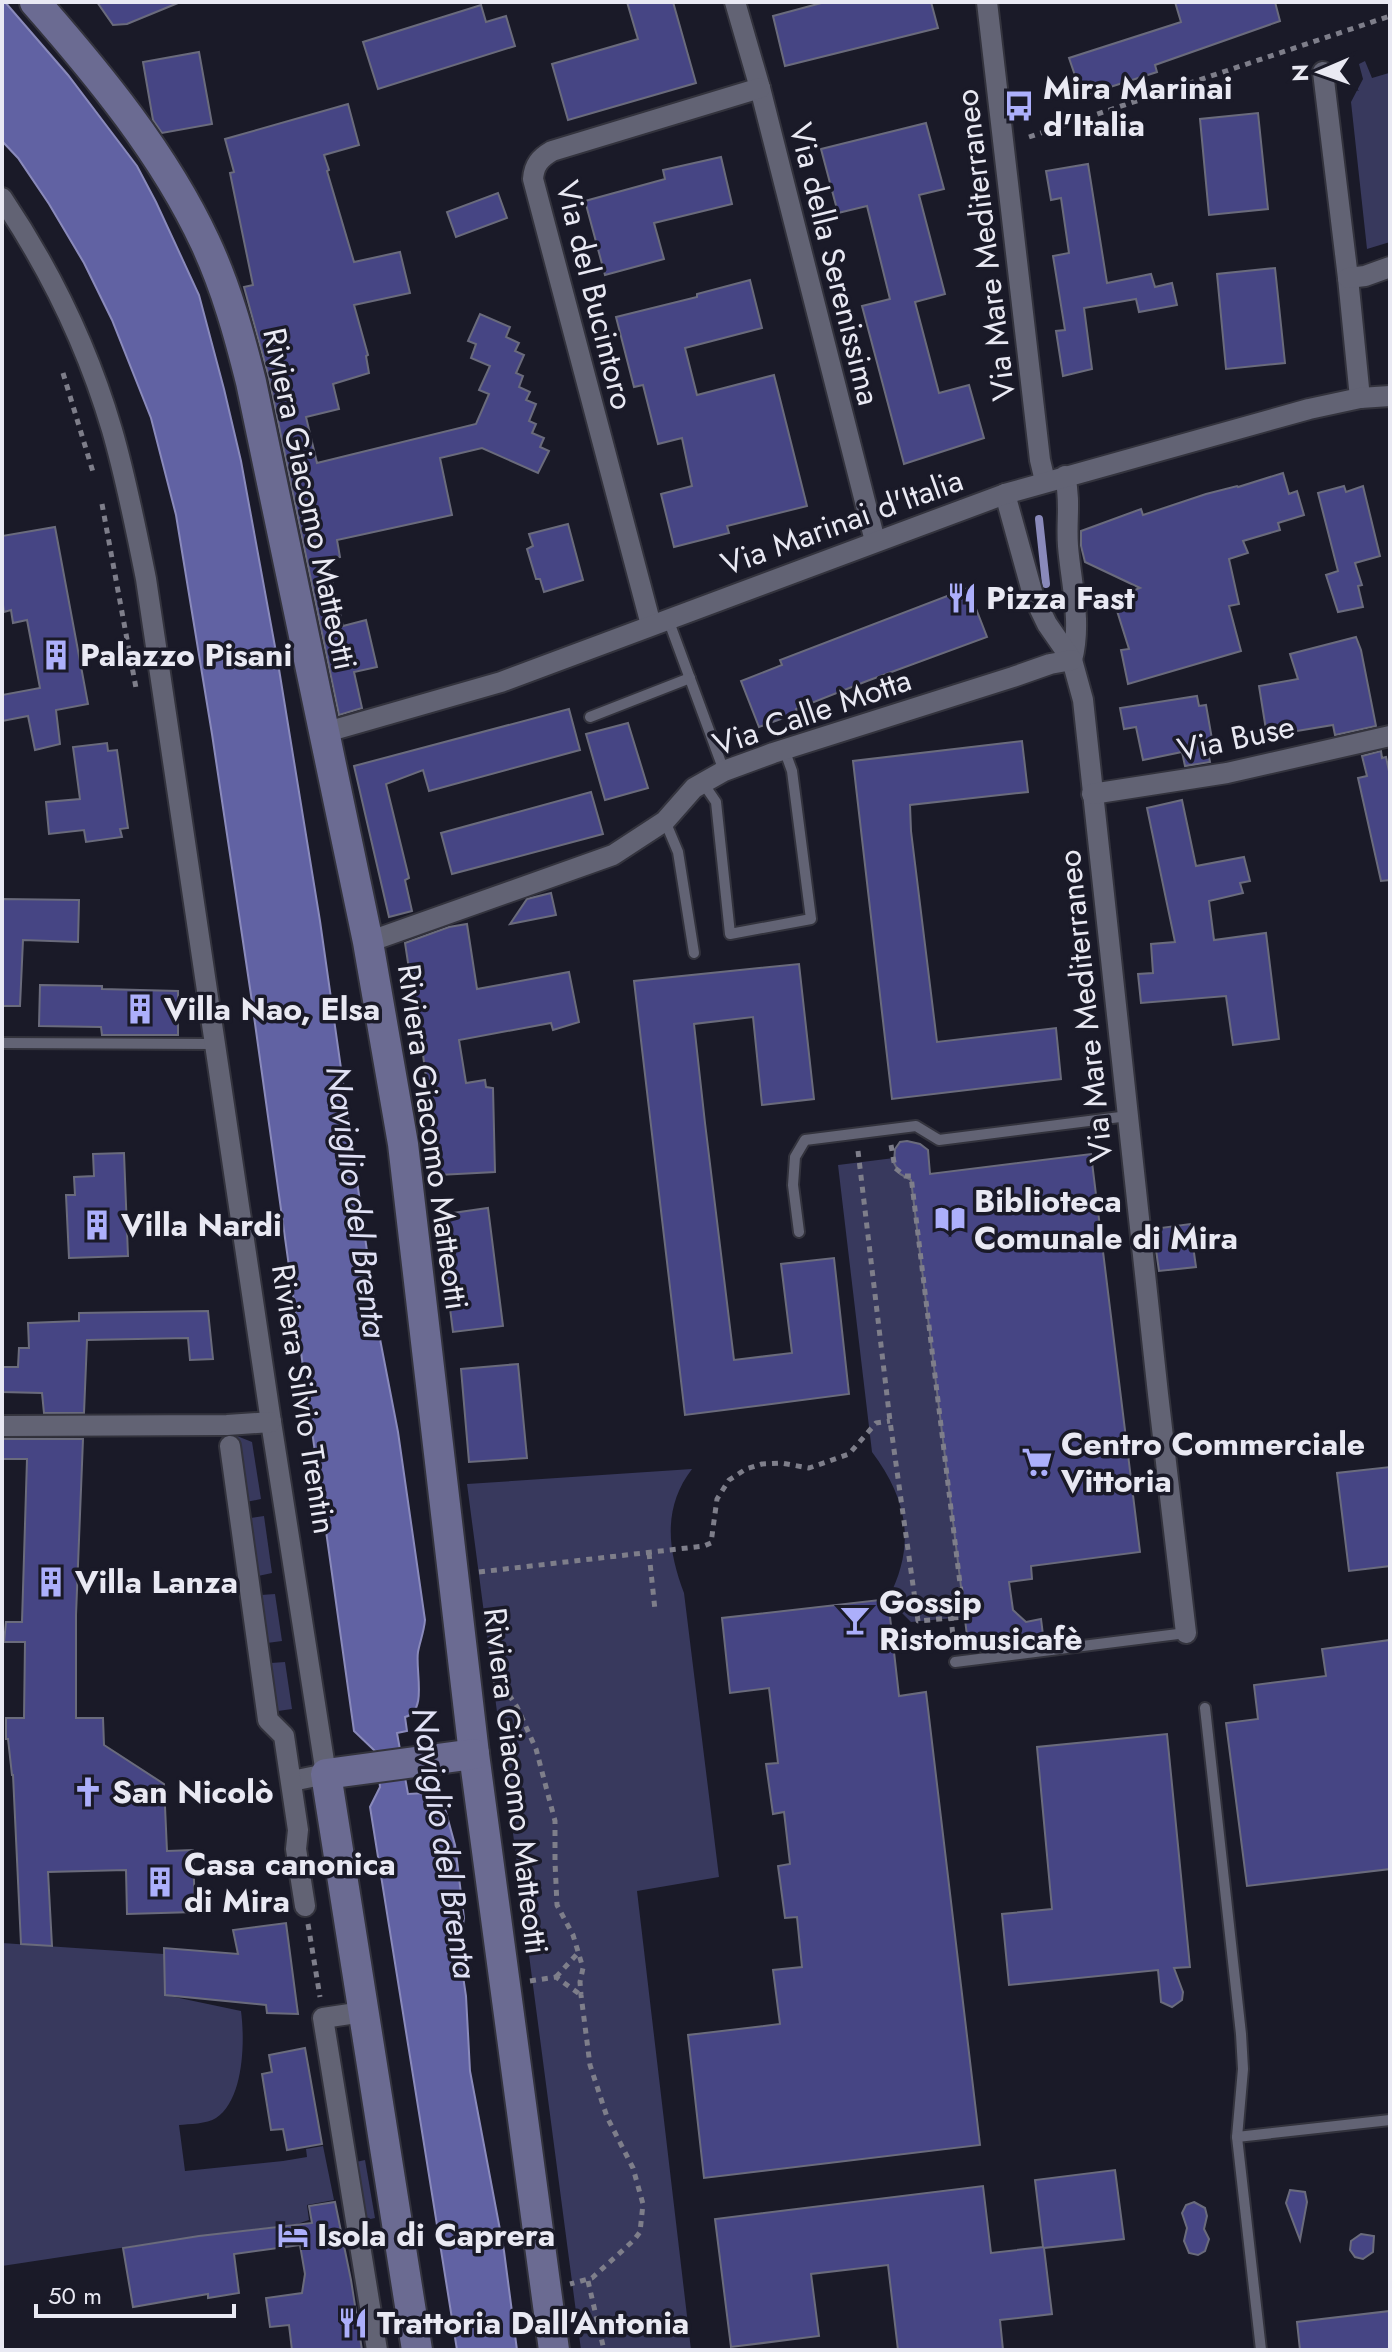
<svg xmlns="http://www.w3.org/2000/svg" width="1392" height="2352" viewBox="0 0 1392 2352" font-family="Jost,sans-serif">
  <rect width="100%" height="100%" fill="#1a1a28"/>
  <g fill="#38395d">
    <polygon points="1365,61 1372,78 1389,73 1390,77 1390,242 1367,249 1351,102 1363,79 1359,64"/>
    <path d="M894,1158l4,14 13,4 53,441 -53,5 -23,-23c28,-54 20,-99 -16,-147l-34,-287z"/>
    <polygon points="237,1436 252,1442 261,1499 246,1502"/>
    <path d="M692,1469c-30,39 -24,82 -8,124l35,284 -82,14 54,459h-110l-114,-866z"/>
    <polygon points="264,1516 272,1573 258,1576 250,1518"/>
    <polygon points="275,1594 282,1641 267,1643 261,1595"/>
    <polygon points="285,1662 292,1709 278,1711 271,1663"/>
    <path d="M2,1943l162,11 1,41 76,16c4,30 3,89 -25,107 -9,6 -27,6 -37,7l6,46 98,-10 24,-4 -1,-8 17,-3 11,54 -27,5 2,15 -12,4 -98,12 -197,30z"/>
    <polygon points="365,2160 375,2218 366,2220 356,2162"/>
  </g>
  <path fill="#6162a3" stroke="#8a8abb" stroke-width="2" d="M2,2h3l63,73 69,91 19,36 43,93 25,94 17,72 37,202 42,258 47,330 13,88 18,93 27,188c-1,12 -5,21 -7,32 -3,18 10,60 -13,65l2,14 -10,2 11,61 17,-1 19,12 11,40 9,73 -5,31 7,47 4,75 34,180 13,99h-60l-87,-543 10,-20 -4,-35 -22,-21 -103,-736 -39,-261 -36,-219 -25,-97 -39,-98 -28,-57 -35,-59 -31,-46 -16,-17z"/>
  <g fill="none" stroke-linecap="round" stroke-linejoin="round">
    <polyline stroke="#8a8abb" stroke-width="8" points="1039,519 1046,584"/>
  </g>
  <g fill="#464584" stroke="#6a6b7c" stroke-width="2">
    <polygon points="97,2 178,2 178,3 127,24 113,25"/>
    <polygon points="627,2 673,2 696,83 568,120 552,64 638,39"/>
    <polygon points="825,2 931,2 938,28 785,66 773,16"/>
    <polygon points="1175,2 1275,2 1280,21 1155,65 1157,72 1082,96 1069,58 1181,22"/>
    <polygon points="481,5 486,22 506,16 515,46 378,89 363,42"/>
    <polygon points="199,52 212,124 162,133 153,120 143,62"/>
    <polygon points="348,104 359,145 324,155 329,170 327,171 354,262 400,252 410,293 354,305 368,355 366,356 369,373 333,384 339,409 306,417 317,463 476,424 489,394 479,390 490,366 471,358 476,344 468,341 480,314 510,327 506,337 519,343 515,351 524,355 516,373 523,376 519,387 530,392 526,400 536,404 529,421 536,424 532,433 544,438 540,447 549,451 538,473 482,448 440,458 452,515 337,540 340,557 327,560 343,626 366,620 377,667 354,672 362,708 339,715 269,378 244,287 253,285 230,173 234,172 225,139"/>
    <polygon points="1258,113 1268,209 1209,215 1200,119"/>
    <polygon points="926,123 944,189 919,195 945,294 915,302 939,393 969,385 984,438 904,464 862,306 890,299 867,206 838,213 821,149"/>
    <polygon points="721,157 732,204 654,223 664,259 605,275 585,201 665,179 663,170"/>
    <polygon points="1088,164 1107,283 1151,274 1155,287 1172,283 1177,305 1139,312 1136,299 1084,308 1092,369 1063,376 1056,331 1065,330 1053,256 1069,253 1061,198 1051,200 1046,171"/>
    <polygon points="498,193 507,218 456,237 447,212"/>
    <polygon points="1275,268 1285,363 1226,369 1217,274"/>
    <polygon points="750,280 762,328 685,348 697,395 774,375 807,506 727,526 729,533 674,547 661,494 692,486 682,438 658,444 643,385 634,387 616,317 697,297 697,294"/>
    <polygon points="1283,473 1289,494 1297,491 1304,515 1278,523 1280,530 1243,541 1248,553 1229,559 1239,604 1229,606 1241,651 1128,684 1121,650 1129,649 1113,598 1140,588 1085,562 1081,546 1081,531 1141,509 1143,515 1206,494 1237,486 1238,487"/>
    <polygon points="1344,486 1346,492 1363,486 1380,556 1355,563 1362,585 1358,586 1363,607 1338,612 1326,575 1338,571 1318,493"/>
    <polygon points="568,524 583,580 544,592 540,579 536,579 527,549 533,546 529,534"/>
    <polygon points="55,527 88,704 56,710 60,744 35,750 28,716 2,721 2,695 40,688 27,620 13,623 11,610 4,612 2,598 2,536"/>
    <polygon points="968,588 987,637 867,681 796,709 797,713 759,727 741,681 782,665 780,660"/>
    <polygon points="1356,637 1361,650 1376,726 1335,735 1333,725 1267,736 1259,686 1298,679 1290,654"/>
    <polygon points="1197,696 1199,706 1206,705 1212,739 1206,741 1210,762 1185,766 1182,752 1143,760 1136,727 1124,729 1120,708"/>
    <polygon points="569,709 580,750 429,791 423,770 386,784 409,878 405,880 412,911 389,917 354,766"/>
    <polygon points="628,723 648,788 605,800 586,734"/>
    <polygon points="1022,741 1028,792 910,805 911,831 937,1042 1056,1028 1061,1079 892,1099 853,761"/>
    <polygon points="107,743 108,751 117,750 128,828 120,829 122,837 86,842 84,830 49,834 46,802 80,799 73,747"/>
    <polygon points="1381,751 1382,758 1386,757 1390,776 1390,880 1381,881 1358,778 1367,776 1362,756"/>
    <polygon points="591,792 603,834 452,874 441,833"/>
    <polygon points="1182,800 1196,866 1244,857 1250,881 1240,883 1243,893 1209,901 1214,940 1266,933 1279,1039 1233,1045 1226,996 1141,1003 1138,974 1153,973 1151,944 1175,942 1147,808"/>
    <polygon points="551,893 556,915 510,924 527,899"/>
    <polygon points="2,899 79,900 78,942 23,940 20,1006 2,1006"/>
    <polygon points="467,924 477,989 569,972 579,1022 553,1030 551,1023 459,1040 466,1083 485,1080 486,1087 493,1088 495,1172 439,1175 416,1002 414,1002 405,943 449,927"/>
    <polygon points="799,964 814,1099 762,1105 753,1017 694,1024 705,1123 734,1360 792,1353 781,1264 834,1258 849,1394 685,1415 634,981"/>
    <polygon points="40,985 102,986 102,989 178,991 178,1035 102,1035 101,1027 39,1026"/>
    <polygon points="907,1141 920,1144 928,1150 930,1174 1091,1154 1140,1552 1031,1566 1032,1579 1009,1582 1013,1610 1026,1622 1041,1619 1044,1643 1004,1645 1004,1648 969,1652 911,1180 900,1174 894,1163 895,1149 900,1142"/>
    <polygon points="124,1153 128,1256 69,1258 66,1195 75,1195 74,1177 94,1176 93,1154"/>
    <polygon points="488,1208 503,1326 453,1332 438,1215"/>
    <polygon points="1190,1224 1196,1267 1159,1271 1153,1229"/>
    <polygon points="208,1311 213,1359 190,1360 188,1338 87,1340 84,1413 44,1413 42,1393 2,1392 3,1367 18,1367 19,1348 29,1348 28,1323 79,1321 79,1313"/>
    <polygon points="518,1364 527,1458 469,1462 461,1369"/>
    <polygon points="2,1439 83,1439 76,1615 76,1718 103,1718 104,1745 164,1784 167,1851 193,1850 195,1912 127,1914 126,1870 48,1872 52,1946 21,1944 13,1775 12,1775 8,1739 6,1739 6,1718 24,1718 25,1642 4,1642 6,1622 22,1622 27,1459 2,1459"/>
    <polygon points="1390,1467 1390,1566 1349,1571 1337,1473"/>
    <polygon points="888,1599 899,1696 926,1692 980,2145 704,2178 688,2035 780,2024 773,1970 802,1967 797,1917 785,1918 778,1866 790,1864 784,1812 773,1814 766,1764 778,1763 769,1688 730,1693 722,1618"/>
    <polygon points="1390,1640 1390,1869 1247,1886 1226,1723 1258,1719 1254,1685 1326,1676 1322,1649"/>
    <polygon points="1167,1734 1190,1967 1174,1968 1183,1992 1182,2000 1172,2007 1161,2002 1158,1970 1009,1985 1002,1914 1052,1909 1037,1747"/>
    <polygon points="286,1923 298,2014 267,2013 266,2005 165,1995 164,1948 238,1954 233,1930"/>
    <polygon points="305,2048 322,2144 287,2150 283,2129 271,2130 262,2074 272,2072 269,2055"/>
    <polygon points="1115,2170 1124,2239 1044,2248 1052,2314 1000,2320 1003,2350 898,2350 888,2265 811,2274 819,2336 731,2347 715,2219 983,2186 991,2253 1043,2247 1035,2180"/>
    <polygon points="1290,2190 1305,2192 1307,2202 1300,2240 1286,2203"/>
    <polygon points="335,2202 351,2280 362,2350 292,2350 289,2325 270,2327 266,2298 302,2293 305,2274 300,2245 234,2254 239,2293 208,2298 208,2294 133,2307 123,2248 199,2236 312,2223 309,2206"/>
    <polygon points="1194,2202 1205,2208 1207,2216 1204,2229 1209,2239 1205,2251 1198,2255 1189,2253 1184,2241 1187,2228 1182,2213 1186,2205"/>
    <polygon points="1361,2234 1374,2236 1373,2252 1363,2259 1355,2257 1350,2250 1351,2241"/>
    <polygon points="1390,2311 1390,2350 1300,2350 1297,2322"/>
  </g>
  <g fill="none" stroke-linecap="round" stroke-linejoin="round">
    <g stroke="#33333d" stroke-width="14">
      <g id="lane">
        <polyline points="668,619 724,771"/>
        <polyline points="590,717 690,678"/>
        <polyline points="703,783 716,802 730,934 811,919 792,771 784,749"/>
        <polyline points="665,821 678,852 694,953"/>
        <polyline points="2,1043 215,1044"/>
        <polyline points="799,1232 793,1185 795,1157 805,1140 916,1126 939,1140 1128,1116"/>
        <polyline points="955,1662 1186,1633"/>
        <polyline points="1205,1708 1241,2034 1243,2069 1237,2137 1261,2350"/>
        <polyline points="1237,2137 1390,2120"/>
      </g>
    </g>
    <g stroke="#33333d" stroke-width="24">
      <g id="street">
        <polyline points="735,2 760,88 875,541"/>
        <polyline points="987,2 1040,460 1045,481"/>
        <polyline points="1323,72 1348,278 1360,398"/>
        <path d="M2,198c47,70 86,150 110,232 14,48 24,99 34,149l125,843 55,352 -34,7"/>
        <polyline points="1348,278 1365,276 1390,267"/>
        <path d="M1065,476c6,27 1,44 3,70 3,38 14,76 4,114"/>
        <polyline points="1005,494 1033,595 1047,624 1072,660 1083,700 1158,1394 1186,1633"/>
        <path d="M651,625l-118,-446c1,-14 7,-21 19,-28l208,-63"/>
        <polyline points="323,733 501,682 1005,494 1309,409 1360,398 1390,396"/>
        <polyline points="1092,794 1227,773 1390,736"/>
        <polyline points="368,942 613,855 665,821 694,788 724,771 773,753 1013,677 1050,664 1072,660"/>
        <polyline points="2,1426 227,1425 271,1422"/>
        <polyline points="230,1446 268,1720 284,1736 298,1830 296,1849 305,1906"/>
        <polyline points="363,2012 323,2018 377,2350"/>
      </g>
    </g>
    <g stroke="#33333d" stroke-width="34">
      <g id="secondary">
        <path d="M35,2c64,73 129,152 170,240 21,45 34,92 46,140l117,560 35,202 71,610 80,596"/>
        <polyline points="417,2350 326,1774 474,1754"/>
      </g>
    </g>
    <g stroke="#7e7e8a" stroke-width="5" stroke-dasharray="6 6" stroke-linecap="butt">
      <polyline points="1029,137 1390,16"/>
      <polyline points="63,373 93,472"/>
      <polyline points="102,504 136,688"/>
      <polyline points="891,1145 895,1168 905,1176 911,1176 964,1617 951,1618"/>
      <polyline points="858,1151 890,1421 918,1621 951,1618 954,1645"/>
      <polyline points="649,1553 655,1610"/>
      <polyline points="479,1572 704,1546 711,1543 717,1499 729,1480 746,1469 762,1464 781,1463 809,1468 849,1454 876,1423 890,1421"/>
      <polyline points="492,1678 507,1692 517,1707 536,1749 555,1821 555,1862 557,1905 573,1935 583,1968 580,1982 581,1995 590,2065 607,2117 633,2168 643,2204 640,2232 634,2240 592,2278 570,2284"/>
      <polyline points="308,1924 320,1997"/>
      <polyline points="556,1977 578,1953"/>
      <polyline points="530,1981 556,1977 581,1995"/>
      <polyline points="588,2281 604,2350"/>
    </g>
    <use href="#lane" stroke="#626374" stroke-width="10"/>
    <use href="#street" stroke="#626374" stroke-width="20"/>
    <use href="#secondary" stroke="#6b6b92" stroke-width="30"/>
  </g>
  <defs>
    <g id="bus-bare" transform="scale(2.4)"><path d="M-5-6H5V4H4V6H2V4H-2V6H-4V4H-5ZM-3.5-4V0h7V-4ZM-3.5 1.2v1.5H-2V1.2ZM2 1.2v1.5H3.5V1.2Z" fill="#acaffb" stroke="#1a1a28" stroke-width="2.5" paint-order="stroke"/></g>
    <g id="restaurant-bare" transform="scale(2.4)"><path d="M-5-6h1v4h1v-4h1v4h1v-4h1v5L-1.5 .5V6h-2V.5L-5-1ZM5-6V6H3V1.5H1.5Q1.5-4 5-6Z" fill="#acaffb" stroke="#1a1a28" stroke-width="2.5" paint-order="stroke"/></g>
    <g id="building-bare" transform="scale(2.4)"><path d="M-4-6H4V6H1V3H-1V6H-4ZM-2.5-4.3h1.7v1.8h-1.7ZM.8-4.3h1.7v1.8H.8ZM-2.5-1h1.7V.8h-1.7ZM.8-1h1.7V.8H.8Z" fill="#acaffb" stroke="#1a1a28" stroke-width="2.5" paint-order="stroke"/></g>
    <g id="library-bare" transform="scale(2.4)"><path d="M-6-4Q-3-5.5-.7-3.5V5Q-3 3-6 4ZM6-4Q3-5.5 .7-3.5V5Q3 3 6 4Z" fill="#acaffb" stroke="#1a1a28" stroke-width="2.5" paint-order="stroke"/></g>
    <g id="supermarket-bare" transform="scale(2.4)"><path d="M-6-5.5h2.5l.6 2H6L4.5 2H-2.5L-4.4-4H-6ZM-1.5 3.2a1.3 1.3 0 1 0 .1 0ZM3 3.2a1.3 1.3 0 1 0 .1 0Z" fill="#acaffb" stroke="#1a1a28" stroke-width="2.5" paint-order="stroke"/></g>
    <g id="bar-bare" transform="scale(2.4)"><path d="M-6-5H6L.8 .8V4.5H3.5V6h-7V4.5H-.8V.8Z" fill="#acaffb" stroke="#1a1a28" stroke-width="2.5" paint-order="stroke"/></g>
    <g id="church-bare" transform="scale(2.4)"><path d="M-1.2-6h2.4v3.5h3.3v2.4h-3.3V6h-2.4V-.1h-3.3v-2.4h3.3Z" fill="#acaffb" stroke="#1a1a28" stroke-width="2.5" paint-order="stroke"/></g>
    <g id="hotel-bare" transform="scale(2.4)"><path d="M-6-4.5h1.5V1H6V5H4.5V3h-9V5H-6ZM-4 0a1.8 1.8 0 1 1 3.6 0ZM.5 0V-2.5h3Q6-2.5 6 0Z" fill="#acaffb" stroke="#1a1a28" stroke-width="2.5" paint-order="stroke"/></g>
  </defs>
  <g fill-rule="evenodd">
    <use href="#bus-bare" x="1019" y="106"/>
    <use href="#restaurant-bare" x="962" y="598"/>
    <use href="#building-bare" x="56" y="655"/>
    <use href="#building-bare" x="140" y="1009"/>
    <use href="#library-bare" x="950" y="1219"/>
    <use href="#building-bare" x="97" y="1225"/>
    <use href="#supermarket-bare" x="1037" y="1462"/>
    <use href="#building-bare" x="51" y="1582"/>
    <use href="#bar-bare" x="855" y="1620"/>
    <use href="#church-bare" x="88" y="1792"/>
    <use href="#building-bare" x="160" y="1882"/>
    <use href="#hotel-bare" x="293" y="2235"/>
    <use href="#restaurant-bare" x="353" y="2323"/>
  </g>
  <g text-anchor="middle" stroke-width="7" stroke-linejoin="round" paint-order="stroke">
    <g font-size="32" font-weight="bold" fill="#e9e9f3" stroke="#1a1a28" text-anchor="start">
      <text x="1043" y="99">Mira Marinai<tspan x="1043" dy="37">d'Italia</tspan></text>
      <text x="986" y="609">Pizza Fast</text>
      <text x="80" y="666">Palazzo Pisani</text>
      <text x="164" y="1020">Villa Nao, Elsa</text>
      <text x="974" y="1212">Biblioteca<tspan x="974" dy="37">Comunale di Mira</tspan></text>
      <text x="121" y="1236">Villa Nardi</text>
      <text x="1061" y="1455">Centro Commerciale<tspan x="1061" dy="37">Vittoria</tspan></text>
      <text x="75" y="1593">Villa Lanza</text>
      <text x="879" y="1613">Gossip<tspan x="879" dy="37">Ristomusicafè</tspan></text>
      <text x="112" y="1803">San Nicolò</text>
      <text x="184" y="1875">Casa canonica<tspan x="184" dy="37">di Mira</tspan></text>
      <text x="317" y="2246">Isola di Caprera</text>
      <text x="377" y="2334">Trattoria Dall'Antonia</text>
    </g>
    <g font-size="32" fill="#e9e9f3" stroke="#1a1a28">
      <text transform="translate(985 245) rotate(-97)" y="11">Via Mare Mediterraneo</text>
      <text transform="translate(835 264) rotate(76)" y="11">Via della Serenissima</text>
      <text transform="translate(595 295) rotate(76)" y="11">Via del Bucintoro</text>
      <text transform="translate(310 499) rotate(78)" y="11">Riviera Giacomo Matteotti</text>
      <text transform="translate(842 522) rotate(-20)" y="11">Via Marinai d'Italia</text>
      <text transform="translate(812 712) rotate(-19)" y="11">Via Calle Motta</text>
      <text transform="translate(1236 738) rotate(-12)" y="11">Via Buse</text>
      <text transform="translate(1085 1006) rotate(-96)" y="11">Via Mare Mediterraneo</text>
      <text transform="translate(433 1137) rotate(82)" y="11">Riviera Giacomo Matteotti</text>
      <text transform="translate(304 1399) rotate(81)" y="11">Riviera Silvio Trentin</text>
      <text transform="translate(516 1781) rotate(83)" y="11">Riviera Giacomo Matteotti</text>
    </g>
    <g font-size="34" font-style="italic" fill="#e0e1f5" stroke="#1a1a28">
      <text transform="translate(357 1202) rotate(82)" y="12">Naviglio del Brenta</text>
      <text transform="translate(445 1843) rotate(81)" y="12">Naviglio del Brenta</text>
    </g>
  </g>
  <rect width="1392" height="2352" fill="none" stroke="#e9e9f3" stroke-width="8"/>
  <g transform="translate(1320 72) rotate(268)" stroke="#1a1a28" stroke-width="6" paint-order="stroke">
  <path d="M0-6L14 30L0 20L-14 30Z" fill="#e9e9f3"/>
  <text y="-12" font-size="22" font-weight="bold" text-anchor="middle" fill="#e9e9f3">N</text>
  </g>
  <path d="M36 2304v12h198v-12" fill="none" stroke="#e9e9f3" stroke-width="4"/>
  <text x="48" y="2304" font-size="24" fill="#e9e9f3" stroke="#1a1a28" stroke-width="6" paint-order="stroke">50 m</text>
</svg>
